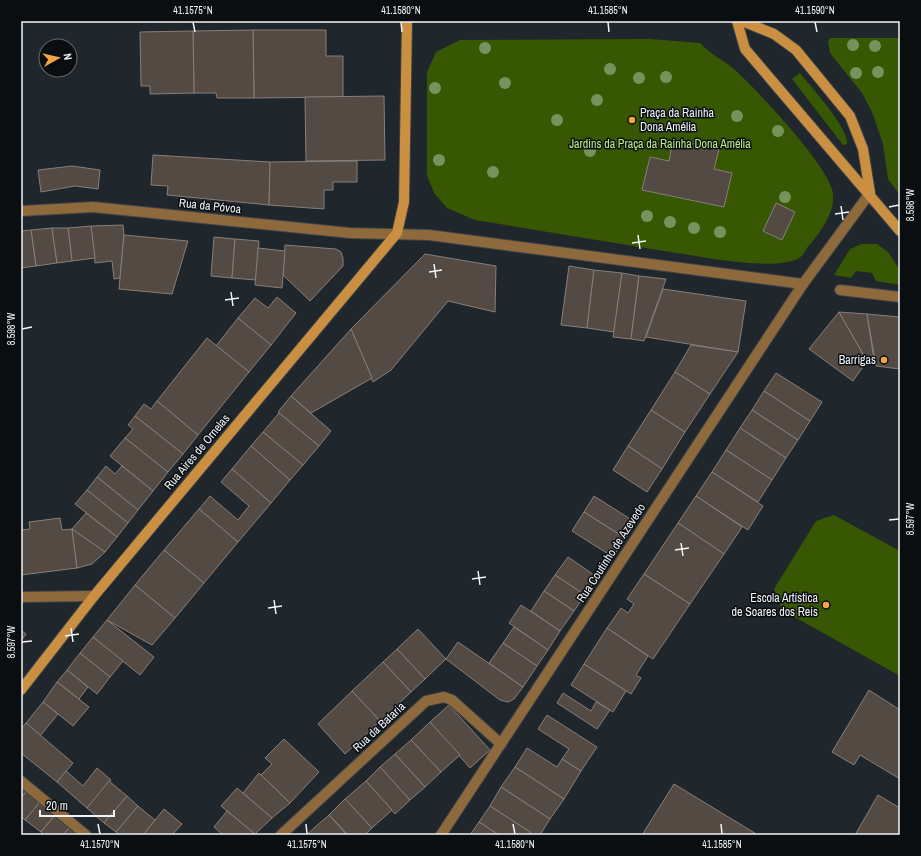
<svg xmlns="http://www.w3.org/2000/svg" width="921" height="856" viewBox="0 0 921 856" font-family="'Archivo Narrow',sans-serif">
  <rect width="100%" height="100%" fill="#1f262c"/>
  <g fill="#385702">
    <polygon points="830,38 900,38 900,195 888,179 883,144 872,112 862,93 830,53 828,42"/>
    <path d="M650,39l50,4c9,10 23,17 34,26 23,21 89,91 98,120 6,21 -12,44 -25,59 -2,4 -6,10 -10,11 -26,12 -92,-2 -121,-6 -67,-11 -134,-22 -201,-33l-28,-12 -13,-15 -7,-18v-103l9,-20 24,-12z"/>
    <path d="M800,73c11,14 49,55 47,71l-4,1 -51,-66z"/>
    <polygon points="861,244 877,244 888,252 900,270 900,285 876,281 872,273 856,271 851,278 834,275 850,249"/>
    <polygon points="834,515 900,551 900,676 782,610 774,589 816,521"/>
  </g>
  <g fill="#534a44" stroke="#897f79">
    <polygon points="253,30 326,30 326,56 343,56 343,97 254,98"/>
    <polygon points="253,30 254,98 217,98 216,93 194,93 193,31"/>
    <polygon points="193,31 194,93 150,94 150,86 141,86 140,32"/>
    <polygon points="384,96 385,160 306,161 305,97"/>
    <polygon points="673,139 719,149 714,169 732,173 724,207 642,190 650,157 669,161"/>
    <polygon points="153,155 270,162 269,205 167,195 168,186 151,185"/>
    <polygon points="357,161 357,182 333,182 333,190 324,190 324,209 269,205 270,162"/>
    <polygon points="72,166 100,170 98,189 75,186 41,192 38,170"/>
    <polygon points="776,203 795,212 782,240 763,231"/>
    <polygon points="123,225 124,235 120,278 114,279 112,261 95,263 91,226"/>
    <polygon points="91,226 95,258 72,261 68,228"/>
    <polygon points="52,228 57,263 36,266 31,230"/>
    <polygon points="52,228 68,228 72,261 57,263"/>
    <polygon points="31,230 36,266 21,268 21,231"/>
    <polygon points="124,235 188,241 172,294 119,289"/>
    <polygon points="214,237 235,239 232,278 211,276"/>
    <polygon points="235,239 259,241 256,280 232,278"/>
    <polygon points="285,245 336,249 341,252 343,258 343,266 310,301 283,275"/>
    <polygon points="258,248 285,251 282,288 255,285"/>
    <polygon points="425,254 496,266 495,312 448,301 391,370 373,382 351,329"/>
    <polygon points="569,266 594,270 587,328 561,325"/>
    <polygon points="594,270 622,273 614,332 587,328"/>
    <polygon points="622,273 639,276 631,339 613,337"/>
    <polygon points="639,276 666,279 644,341 631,339"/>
    <polygon points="663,289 746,301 738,352 646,337"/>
    <polygon points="277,297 296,313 271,345 238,318 255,298 268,308"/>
    <polygon points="839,312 867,361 853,381 809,349"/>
    <polygon points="839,312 867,314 874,360 867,361"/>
    <polygon points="867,314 900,317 900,369 876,366"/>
    <polygon points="238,318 271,345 249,372 216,346"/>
    <polygon points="351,329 372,378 311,413 291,396"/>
    <polygon points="207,338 249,372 198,435 157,401"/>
    <polygon points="691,345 738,352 710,394 675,372"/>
    <polygon points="675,372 710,394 685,432 651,410"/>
    <polygon points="776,373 822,402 810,421 764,391"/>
    <polygon points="764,391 810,421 798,440 752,410"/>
    <polygon points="291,396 331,431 319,446 278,412"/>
    <polygon points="157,401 198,435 183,454 135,416 144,404 151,409"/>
    <polygon points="651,410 685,432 662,469 628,446"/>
    <polygon points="752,410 798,440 786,458 740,428"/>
    <polygon points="279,413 319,446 303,465 263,432"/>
    <polygon points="135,416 183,454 168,472 125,438 133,429 128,425"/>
    <polygon points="740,428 786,458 772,480 726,450"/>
    <polygon points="263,432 303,465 290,480 251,446"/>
    <polygon points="125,438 168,472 153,491 110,456"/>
    <polygon points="251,446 290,480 271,503 232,469"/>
    <polygon points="628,446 662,469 647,492 613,470"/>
    <polygon points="726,450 772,480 758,502 712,472"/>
    <polygon points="106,466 115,474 122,466 153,491 138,510 97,477"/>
    <polygon points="232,469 271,503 238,542 199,509 210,496 238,520 249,506 221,482"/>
    <polygon points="712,472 763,506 748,530 696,496"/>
    <polygon points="97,477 138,510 128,523 87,490"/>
    <polygon points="87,490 128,523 117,537 75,504"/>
    <polygon points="594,496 635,522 625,538 584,512"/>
    <polygon points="696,496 742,527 724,554 678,523"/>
    <polygon points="199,509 238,542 204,583 164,550"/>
    <polygon points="584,512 625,538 613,557 572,531"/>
    <polygon points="86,513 117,537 105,552 72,529"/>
    <polygon points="60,518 62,530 72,529 77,568 21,575 21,530 30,529 29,522"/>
    <polygon points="678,523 724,554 690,604 644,574"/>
    <polygon points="72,529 105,552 92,564 77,568"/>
    <polygon points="164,550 204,583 175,618 135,585"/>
    <polygon points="568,557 597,577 585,595 555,575"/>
    <polygon points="644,574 690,604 653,659 607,628 621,608 628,613 634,604 627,599"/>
    <polygon points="555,575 585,595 574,611 544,591"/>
    <polygon points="135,585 175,618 152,645 107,620"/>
    <polygon points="544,591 574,611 560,631 531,611"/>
    <polygon points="521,605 560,631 548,650 509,623"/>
    <polygon points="107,620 154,657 140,675 93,637"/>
    <polygon points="514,627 548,650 537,666 503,643"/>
    <polygon points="607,628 648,656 636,675 641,678 631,694 584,664"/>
    <polygon points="418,629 446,659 425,679 397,649"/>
    <polygon points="21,630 26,634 21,641"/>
    <polygon points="93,637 123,661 110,677 80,653"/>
    <polygon points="458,642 523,687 514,699 508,702 500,700 446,659"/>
    <polygon points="503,643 537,666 523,687 489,663"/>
    <polygon points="397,649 425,679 411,692 383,662"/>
    <polygon points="80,653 110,677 97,694 67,670"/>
    <polygon points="383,662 411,692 380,721 352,691"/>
    <polygon points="584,664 626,691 613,712 571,685"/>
    <polygon points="67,670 88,687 79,699 57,682"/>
    <polygon points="57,682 89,707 73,726 43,702"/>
    <polygon points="869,690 900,710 900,779 860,755 854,765 832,752"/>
    <polygon points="352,691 380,721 345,754 318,724"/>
    <polygon points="563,693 591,711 596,702 610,710 597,729 557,703"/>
    <polygon points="43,702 58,714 40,736 26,723"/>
    <polygon points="449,705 490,750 470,768 430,722"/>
    <polygon points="547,715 597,747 581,771 562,759 569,749 538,729"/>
    <polygon points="430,722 460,755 441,772 411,740"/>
    <polygon points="26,723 73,763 57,782 21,753 21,729"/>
    <polygon points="284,739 319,772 290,803 261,775 272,764 265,758"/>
    <polygon points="411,740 441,772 425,787 395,754"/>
    <polygon points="527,748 557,767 562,759 581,771 564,799 515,767"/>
    <polygon points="395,754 425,787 410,800 380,767"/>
    <polygon points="380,767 410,800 395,814 366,781"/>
    <polygon points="515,767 564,799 550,819 501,787"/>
    <polygon points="97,768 111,780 87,808 57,782 66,771 83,786"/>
    <polygon points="259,773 290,803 272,818 243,793"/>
    <polygon points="109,781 127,796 104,823 87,808"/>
    <polygon points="366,781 392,810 372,828 345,799"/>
    <polygon points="674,784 758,835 642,835"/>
    <polygon points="21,786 27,791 21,798"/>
    <polygon points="501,787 550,819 540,835 534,835 490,806"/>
    <polygon points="237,788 272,818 255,834 221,806"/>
    <polygon points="27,791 40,802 25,820 21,816 21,798"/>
    <polygon points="878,795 900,808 900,835 855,835"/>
    <polygon points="127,796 138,806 116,832 104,823"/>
    <polygon points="345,799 372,828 365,835 348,835 329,815"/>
    <polygon points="40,802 55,815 41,832 25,820"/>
    <polygon points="138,806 155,820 143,835 119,835 116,832"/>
    <polygon points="490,806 530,832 528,835 499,835 479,822"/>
    <polygon points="164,809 182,824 172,835 143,835"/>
    <polygon points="227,811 255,834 223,835 214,827"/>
    <polygon points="55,815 70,827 63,835 44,835 41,832"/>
    <polygon points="329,815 347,835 306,835"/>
    <polygon points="479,822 499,835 470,835"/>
    <polygon points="70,827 80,835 63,835"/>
  </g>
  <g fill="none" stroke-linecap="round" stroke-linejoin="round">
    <g stroke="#3c4349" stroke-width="12">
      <polyline id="lane" points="840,290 900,297"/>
    </g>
    <g stroke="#3c4349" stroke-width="12">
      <g id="street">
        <polyline points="21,211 93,207 350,233 429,235 803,284"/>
        <polyline points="21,597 94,596"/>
        <polyline points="21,781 86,835"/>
        <polyline points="281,835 426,701 444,697 452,700 501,744"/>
        <polyline points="441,835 803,284 870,193"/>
      </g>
    </g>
    <g stroke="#3c4349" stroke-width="12">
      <g id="secondary">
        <polyline points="737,21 745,49 900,231"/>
        <polyline points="742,21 774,34 796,50 850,116 863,149 870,193"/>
        <polyline points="21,690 94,596 397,233 404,202 407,21"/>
      </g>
    </g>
    <use href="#lane" stroke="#8e693b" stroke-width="10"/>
    <use href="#street" stroke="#8e693b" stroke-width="10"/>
    <use href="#secondary" stroke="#ca8f41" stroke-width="10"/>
  </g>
  <g fill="#75945d">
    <circle cx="853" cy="45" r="6"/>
    <circle cx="875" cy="46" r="6"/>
    <circle cx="485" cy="48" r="6"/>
    <circle cx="610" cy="69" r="6"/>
    <circle cx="878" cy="72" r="6"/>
    <circle cx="856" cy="73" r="6"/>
    <circle cx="666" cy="77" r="6"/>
    <circle cx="639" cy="78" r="6"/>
    <circle cx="505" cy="83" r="6"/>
    <circle cx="435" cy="88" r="6"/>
    <circle cx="597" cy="100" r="6"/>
    <circle cx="737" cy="116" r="6"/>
    <circle cx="557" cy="120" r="6"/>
    <circle cx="778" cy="131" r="6"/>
    <circle cx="590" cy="151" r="6"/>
    <circle cx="439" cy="160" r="6"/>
    <circle cx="493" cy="172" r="6"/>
    <circle cx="785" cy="197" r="6"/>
    <circle cx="647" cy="216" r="6"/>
    <circle cx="670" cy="222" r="6"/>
    <circle cx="694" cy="228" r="6"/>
    <circle cx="720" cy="232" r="6"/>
  </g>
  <path fill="none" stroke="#f0f4f9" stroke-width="1.5" d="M193,22l2,10M401,22l1,10M608,22l1,10M815,22l2,10M841,206l2,14M889,207l10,-2M835,214l14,-2M638,235l2,14M632,243l14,-2M434,264l2,14M429,272l13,-2M231,292l2,14M225,300l14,-2M22,329l10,-2M889,520l10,-1M681,543l2,13M675,550l14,-2M478,571l2,14M472,579l14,-2M274,600l2,14M268,608l14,-2M71,628l2,14M65,636l14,-2M22,642l10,-1M98,824l2,10M306,824l1,10M513,824l2,10M721,824l1,10"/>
  <g fill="#f2a542" stroke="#0b0e11" stroke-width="1.5">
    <circle cx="632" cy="120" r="4"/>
    <circle cx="884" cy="360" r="4"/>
    <circle cx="826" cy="605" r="4"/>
  </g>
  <g text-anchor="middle" stroke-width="3" stroke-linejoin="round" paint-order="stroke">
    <g font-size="12" fill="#f0f4f9" stroke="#0b0e11" text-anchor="end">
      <text x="640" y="117" text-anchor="start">Praça da Rainha<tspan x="640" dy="14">Dona Amélia</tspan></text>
      <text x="876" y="364">Barrigas</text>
      <text x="818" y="602">Escola Artística<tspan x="818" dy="14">de Soares dos Reis</tspan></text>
    </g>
    <g font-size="12" fill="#bcee85" stroke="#0b0e11">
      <text x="660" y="148">Jardins da Praça da Rainha Dona Amélia</text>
    </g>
    <g font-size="12" fill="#f0f4f9" stroke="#0b0e11">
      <text transform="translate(210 206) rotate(6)" y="4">Rua da Póvoa</text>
      <text transform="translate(197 452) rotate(-50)" y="4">Rua Aires de Ornelas</text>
      <text transform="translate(611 553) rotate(-57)" y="4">Rua Coutinho de Azevedo</text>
      <text transform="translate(379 727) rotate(-43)" y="4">Rua da Bataria</text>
    </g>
  </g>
  <rect width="921" height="856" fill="none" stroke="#0b0e11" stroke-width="44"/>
  <g transform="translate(58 58) rotate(82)"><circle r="19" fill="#0b0e11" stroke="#676a6e"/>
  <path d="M0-3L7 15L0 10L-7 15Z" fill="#f2a542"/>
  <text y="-6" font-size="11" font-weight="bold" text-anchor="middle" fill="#f0f4f9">N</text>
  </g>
  <path d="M40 810v6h74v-6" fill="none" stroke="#f0f4f9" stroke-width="2"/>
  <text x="46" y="810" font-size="12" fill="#f0f4f9" stroke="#0b0e11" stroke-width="3" paint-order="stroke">20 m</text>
  <rect x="22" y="22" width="877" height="812" fill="none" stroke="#f0f4f9" stroke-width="1.5"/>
  <g font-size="10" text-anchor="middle" fill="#f0f4f9">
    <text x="193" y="14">41.1575°N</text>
    <text x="401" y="14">41.1580°N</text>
    <text x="608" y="14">41.1585°N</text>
    <text x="815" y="14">41.1590°N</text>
    <text transform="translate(910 205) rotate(-90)" y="4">8.598°W</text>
    <text transform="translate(11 329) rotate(-90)" y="4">8.598°W</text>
    <text transform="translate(910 519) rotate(-90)" y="4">8.597°W</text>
    <text transform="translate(11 642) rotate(-90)" y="4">8.597°W</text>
    <text x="100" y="848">41.1570°N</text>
    <text x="307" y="848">41.1575°N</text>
    <text x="515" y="848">41.1580°N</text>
    <text x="722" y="848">41.1585°N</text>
  </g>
</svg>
